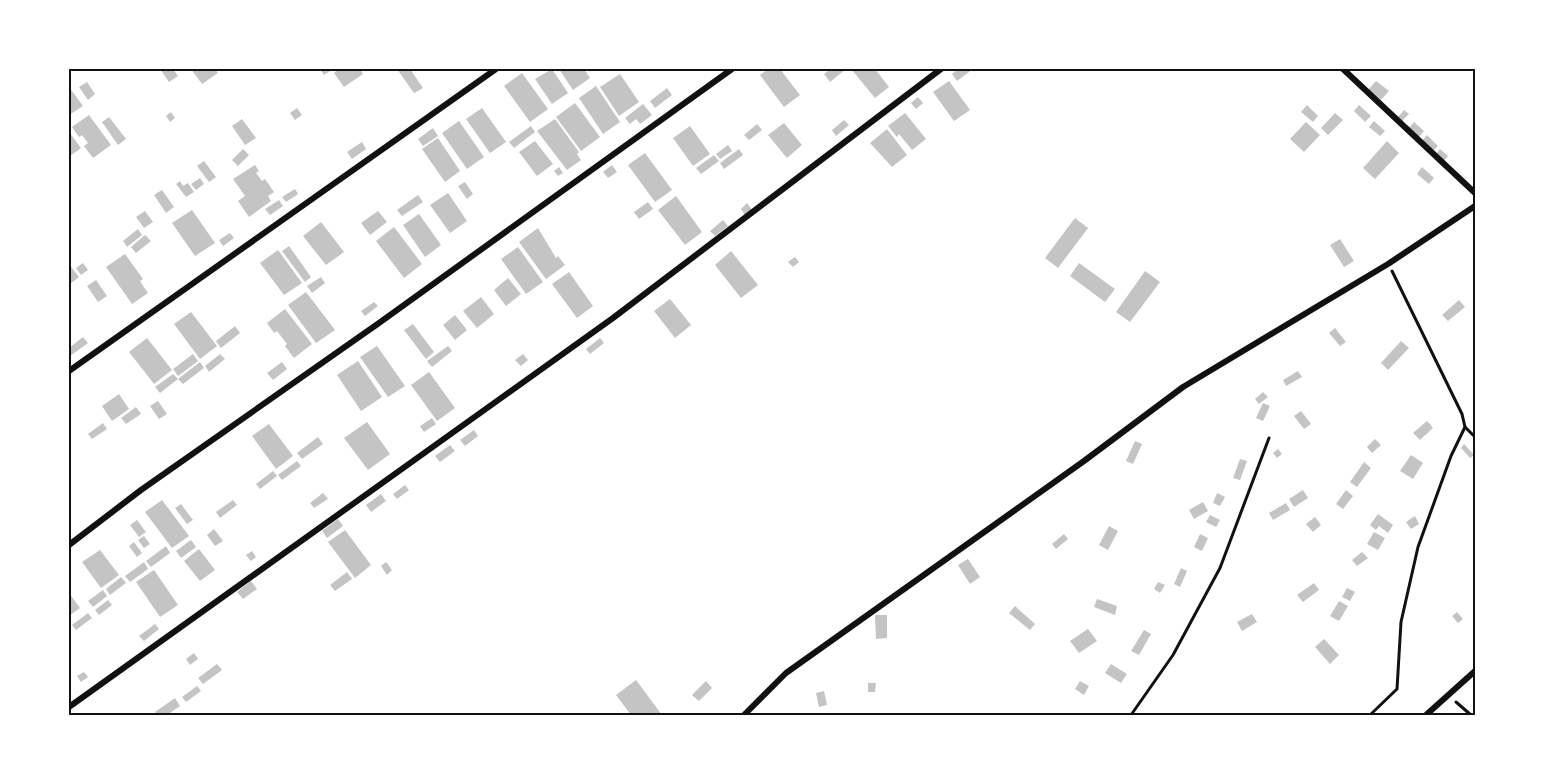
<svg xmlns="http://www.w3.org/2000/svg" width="1544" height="784" viewBox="0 0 1544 784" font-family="'IBM Plex Serif',serif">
  <rect width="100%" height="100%" fill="#fff"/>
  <g fill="#c4c4c4">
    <polygon points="160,69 173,69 178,76 169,82"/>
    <polygon points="191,69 215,69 218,73 202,84"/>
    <polygon points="320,69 333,69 324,75"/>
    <polygon points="339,69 360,69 363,74 344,87 334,73"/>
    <polygon points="397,69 410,69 423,88 414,93"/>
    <polygon points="552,69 568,93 552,104 535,79"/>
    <polygon points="559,69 584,69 590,78 573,90"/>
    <polygon points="768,69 780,69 800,95 784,107 760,75"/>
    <polygon points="831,69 846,69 830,82 824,74"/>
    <polygon points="854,69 875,69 889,87 875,98 852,70"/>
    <polygon points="958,69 973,69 957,81 952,74"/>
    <polygon points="522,73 548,109 530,122 504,86"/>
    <polygon points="620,74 639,102 619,116 600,87"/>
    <polygon points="949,81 970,110 954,121 933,92"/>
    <polygon points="1376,81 1389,91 1381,100 1368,90"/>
    <polygon points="87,82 95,94 88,100 79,87"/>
    <polygon points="596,86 620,122 603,134 579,98"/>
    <polygon points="69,87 83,106 69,115"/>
    <polygon points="667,88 672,95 655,108 650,101"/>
    <polygon points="918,97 923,103 916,109 911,103"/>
    <polygon points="575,103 600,137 581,151 556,117"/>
    <polygon points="643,104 652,115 640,124 636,119 630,124 625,118"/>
    <polygon points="1307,105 1318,116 1313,122 1301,112"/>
    <polygon points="1359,105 1371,116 1365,122 1354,111"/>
    <polygon points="297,108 302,115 295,120 290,113"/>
    <polygon points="482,108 506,142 490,153 466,119"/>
    <polygon points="1404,110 1409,114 1402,121 1398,117"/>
    <polygon points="171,112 175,118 170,122 166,116"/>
    <polygon points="905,113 926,139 912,150 899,134 897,137 888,126"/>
    <polygon points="1335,113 1343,120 1328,135 1321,128"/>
    <polygon points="89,115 111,145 93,158 84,146 88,143 82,135 79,137 72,127"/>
    <polygon points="109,117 126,139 118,145 102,122"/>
    <polygon points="242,119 256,138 245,145 232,126"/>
    <polygon points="555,119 579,152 577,154 581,160 567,170 537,131"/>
    <polygon points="844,120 849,125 836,136 832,130"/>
    <polygon points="459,121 484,157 467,169 442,133"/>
    <polygon points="1374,121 1385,131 1380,136 1369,127"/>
    <polygon points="1306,122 1320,135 1304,152 1290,139"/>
    <polygon points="1414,122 1424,131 1419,137 1409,128"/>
    <polygon points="784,123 802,145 787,158 768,135"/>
    <polygon points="757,124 762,130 749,140 744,135"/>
    <polygon points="531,126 535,132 514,148 509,142"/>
    <polygon points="690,126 710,154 693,166 673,138"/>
    <polygon points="433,128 438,136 423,146 418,139"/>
    <polygon points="887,129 907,155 892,167 870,143"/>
    <polygon points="69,132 81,148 69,157"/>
    <polygon points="1427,135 1438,146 1433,151 1422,141"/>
    <polygon points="438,138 460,171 445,182 422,149"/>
    <polygon points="535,141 553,164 537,176 519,152"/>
    <polygon points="1387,141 1399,153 1375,179 1363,168"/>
    <polygon points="362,142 366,149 352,159 347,152"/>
    <polygon points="728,145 732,151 720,159 716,154"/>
    <polygon points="243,149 249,155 238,166 232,160"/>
    <polygon points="739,149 743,155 724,169 720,163"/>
    <polygon points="1440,149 1448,156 1444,161 1436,154"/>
    <polygon points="645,153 672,190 655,202 628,165"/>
    <polygon points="714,155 719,161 701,174 696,168"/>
    <polygon points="204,161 216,177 209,182 197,166"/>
    <polygon points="255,165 259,171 256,173 262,181 265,179 274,192 268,196 271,201 249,217 238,201 245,196 233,179"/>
    <polygon points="612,165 617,172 608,178 603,172"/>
    <polygon points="559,167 563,173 558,176 554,171"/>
    <polygon points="1422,167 1434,178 1429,184 1417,174"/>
    <polygon points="200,178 204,184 196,190 191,184"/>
    <polygon points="180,181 183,186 188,183 194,192 186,197 176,184"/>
    <polygon points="465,182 473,194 467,199 458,186"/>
    <polygon points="295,189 298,194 286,202 282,197"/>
    <polygon points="162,190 174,207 166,213 154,195"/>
    <polygon points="448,193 467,221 450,233 430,205"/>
    <polygon points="418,195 423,202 402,216 397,210"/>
    <polygon points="676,196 702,232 685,245 658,210"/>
    <polygon points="279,200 283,206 270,215 265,209"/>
    <polygon points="648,202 653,209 639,219 634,212"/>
    <polygon points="747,203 752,210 745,215 741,209"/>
    <polygon points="192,210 215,243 195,256 172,223"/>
    <polygon points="145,211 153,222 144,228 136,217"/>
    <polygon points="378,211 387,222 370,235 361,223"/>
    <polygon points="419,214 441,245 425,257 403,225"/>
    <polygon points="1075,218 1088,228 1058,268 1045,258"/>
    <polygon points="723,220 728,226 715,236 710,231"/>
    <polygon points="321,222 344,252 326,265 303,236"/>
    <polygon points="394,227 422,264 404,278 376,241"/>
    <polygon points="538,228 556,258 558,256 565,265 546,279 519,242"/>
    <polygon points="138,229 142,235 127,247 123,241"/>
    <polygon points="230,233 234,238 223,246 219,240"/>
    <polygon points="145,235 151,241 136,253 131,247"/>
    <polygon points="1340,239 1354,261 1344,267 1330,245"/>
    <polygon points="289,246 311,277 305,282 282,251"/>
    <polygon points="518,247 543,282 526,294 501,259"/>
    <polygon points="278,250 302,283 284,295 260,263"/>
    <polygon points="731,251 758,285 741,298 715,265"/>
    <polygon points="125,254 143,279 140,281 148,293 132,304 106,267"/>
    <polygon points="795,257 799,262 793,267 788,262"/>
    <polygon points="83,263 88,270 81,275 76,268"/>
    <polygon points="1079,263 1115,289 1105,302 1070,276"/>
    <polygon points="69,264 79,277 69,285"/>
    <polygon points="1145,271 1160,282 1130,322 1116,312"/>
    <polygon points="569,272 593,306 577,318 552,284"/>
    <polygon points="321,277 325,283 312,293 307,286"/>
    <polygon points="508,278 521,294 506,306 494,290"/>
    <polygon points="96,280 107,296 98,302 87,286"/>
    <polygon points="306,292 335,330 316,343 288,305"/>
    <polygon points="481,297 494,314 477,328 463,311"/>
    <polygon points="670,299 691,325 675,338 654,311"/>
    <polygon points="1459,300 1465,307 1448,321 1442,315"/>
    <polygon points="374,302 378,306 365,316 361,311"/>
    <polygon points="285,309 312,344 294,358 285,346 287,344 277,331 274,333 267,323"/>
    <polygon points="191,312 217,346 200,359 174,324"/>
    <polygon points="455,315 467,330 455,340 443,325"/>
    <polygon points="413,324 434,352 426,359 404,330"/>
    <polygon points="235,326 240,333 221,348 216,341"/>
    <polygon points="1335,328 1346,342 1340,346 1329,333"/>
    <polygon points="83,337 88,343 70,356 69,348"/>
    <polygon points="147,338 172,370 154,384 129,352"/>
    <polygon points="600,338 604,343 590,354 586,349"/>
    <polygon points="1401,341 1409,348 1388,370 1381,363"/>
    <polygon points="377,346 405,386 388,397 360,357"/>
    <polygon points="448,346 452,351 432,367 427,361"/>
    <polygon points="193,354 198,361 178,376 173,369"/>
    <polygon points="220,354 225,359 209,372 205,366"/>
    <polygon points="523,354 528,360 521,366 515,360"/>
    <polygon points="358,361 382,397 361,411 337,375"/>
    <polygon points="200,362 204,368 183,384 178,379"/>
    <polygon points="282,362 287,369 273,380 267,373"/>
    <polygon points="1298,371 1302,377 1286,386 1283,380"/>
    <polygon points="429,372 455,408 437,421 411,385"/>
    <polygon points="173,374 178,379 160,393 155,387"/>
    <polygon points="1263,392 1268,397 1259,404 1255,399"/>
    <polygon points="119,394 129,409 112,421 102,406"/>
    <polygon points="158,401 167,414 159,419 150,406"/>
    <polygon points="1263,403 1270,406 1263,421 1256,418"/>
    <polygon points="136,407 141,414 126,424 121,418"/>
    <polygon points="1301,411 1311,424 1304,429 1294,416"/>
    <polygon points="432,418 436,424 424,432 420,426"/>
    <polygon points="1427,421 1433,428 1420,440 1413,433"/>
    <polygon points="367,422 390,454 368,470 344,438"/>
    <polygon points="103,423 107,429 92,439 88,434"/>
    <polygon points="269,424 293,456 276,469 252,436"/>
    <polygon points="474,430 478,436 465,446 460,440"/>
    <polygon points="318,437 323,444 302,459 297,453"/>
    <polygon points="1375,439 1381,445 1372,453 1367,447"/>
    <polygon points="1135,441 1142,444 1133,464 1126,461"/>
    <polygon points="1464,444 1474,455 1470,458 1461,448"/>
    <polygon points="450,445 455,451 440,462 435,456"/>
    <polygon points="1278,449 1282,454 1277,458 1273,453"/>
    <polygon points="1411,455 1423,463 1413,479 1400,471"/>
    <polygon points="1240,459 1247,461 1240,480 1233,478"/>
    <polygon points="297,461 301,466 282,480 278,475"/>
    <polygon points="1364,462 1371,468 1357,487 1350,482"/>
    <polygon points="273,471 277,476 260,489 256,484"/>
    <polygon points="405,485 409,490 397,499 393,494"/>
    <polygon points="1303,490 1308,498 1294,507 1289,499"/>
    <polygon points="1346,490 1353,496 1343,509 1336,504"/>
    <polygon points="323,493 328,499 314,508 310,503"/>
    <polygon points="1217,493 1225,497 1220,506 1213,503"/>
    <polygon points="381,494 386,501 371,512 366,505"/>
    <polygon points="162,500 189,536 172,548 145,512"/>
    <polygon points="233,500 237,505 220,518 216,512"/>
    <polygon points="1203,502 1208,511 1194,519 1189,510"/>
    <polygon points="1286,503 1290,510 1273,520 1269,513"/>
    <polygon points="181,504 193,520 187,524 175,508"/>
    <polygon points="1378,514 1393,525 1388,533 1379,526 1376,530 1370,525"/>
    <polygon points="1210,515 1220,520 1216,527 1206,522"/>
    <polygon points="1415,516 1419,524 1411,529 1406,522"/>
    <polygon points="1315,517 1321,525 1313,532 1306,524"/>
    <polygon points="338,519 343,526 327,538 322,531"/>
    <polygon points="137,520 146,532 139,537 130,525"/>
    <polygon points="1109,526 1118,531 1108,550 1099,545"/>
    <polygon points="214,529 223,541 215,546 207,535"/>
    <polygon points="345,530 371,565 355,578 328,542"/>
    <polygon points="1374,532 1385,538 1378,550 1367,544"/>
    <polygon points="1064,534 1068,539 1056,549 1052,544"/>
    <polygon points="1200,534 1208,538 1202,551 1194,547"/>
    <polygon points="144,536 150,544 144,548 138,540"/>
    <polygon points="191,540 196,547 181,558 176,551"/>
    <polygon points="134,542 142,553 137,557 129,546"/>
    <polygon points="166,546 170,553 151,567 146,561"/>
    <polygon points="199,549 215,570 200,581 184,561"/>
    <polygon points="100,550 119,575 101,588 82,562"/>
    <polygon points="252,551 256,557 251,561 246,555"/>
    <polygon points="1362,552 1368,558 1357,566 1352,560"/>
    <polygon points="968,559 980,577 970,584 958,565"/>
    <polygon points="144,562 148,569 130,582 125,576"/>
    <polygon points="386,562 392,570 387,575 381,566"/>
    <polygon points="1181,568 1187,571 1180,587 1174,584"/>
    <polygon points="154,570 178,605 160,617 136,582"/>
    <polygon points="347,572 352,579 335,591 330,585"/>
    <polygon points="121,577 126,583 110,595 106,589"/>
    <polygon points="251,581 257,589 243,599 237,592"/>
    <polygon points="1158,582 1165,585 1160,593 1154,589"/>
    <polygon points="1314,583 1319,590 1303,602 1297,595"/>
    <polygon points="1347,588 1355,592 1350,601 1342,597"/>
    <polygon points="103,590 107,596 93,607 88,601"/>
    <polygon points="69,593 80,608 69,616"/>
    <polygon points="1097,599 1117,606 1115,615 1094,607"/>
    <polygon points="108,600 112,605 99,615 95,610"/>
    <polygon points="1339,601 1348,606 1339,621 1330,616"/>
    <polygon points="1015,606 1035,624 1030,630 1009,613"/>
    <polygon points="1457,612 1463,619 1458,623 1452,616"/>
    <polygon points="88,613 92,618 76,630 72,625"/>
    <polygon points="1252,614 1257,622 1242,631 1237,622"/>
    <polygon points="875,615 887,615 887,638 876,639"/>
    <polygon points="155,624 159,629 144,641 139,636"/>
    <polygon points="1088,629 1097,641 1079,653 1070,641"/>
    <polygon points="1144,630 1151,634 1139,655 1131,651"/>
    <polygon points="1324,639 1339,655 1330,664 1315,647"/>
    <polygon points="194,653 198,659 190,665 186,659"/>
    <polygon points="217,664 222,670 203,684 198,678"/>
    <polygon points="1111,664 1127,674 1121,683 1105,673"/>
    <polygon points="84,672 88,677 81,682 77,676"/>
    <polygon points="636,680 662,715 631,715 616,695"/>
    <polygon points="706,681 712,688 699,701 692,695"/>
    <polygon points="1080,681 1089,686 1084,695 1075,689"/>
    <polygon points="868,683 876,683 875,692 868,692"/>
    <polygon points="197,686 201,691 186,702 182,697"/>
    <polygon points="824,691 827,705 819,707 816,693"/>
    <polygon points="175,698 180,706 167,715 157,715 155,712"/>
  </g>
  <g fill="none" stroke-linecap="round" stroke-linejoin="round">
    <g stroke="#111" stroke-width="3">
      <polyline points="1392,271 1462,414 1465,427 1475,437"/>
      <polyline points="1456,702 1471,715"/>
      <polyline points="1131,715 1173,655 1220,568 1269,438"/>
      <polyline points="1370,715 1397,689 1401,622 1418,547 1451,456 1465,427"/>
    </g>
    <g stroke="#111" stroke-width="6">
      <polyline points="1343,69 1475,193"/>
      <polyline points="69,371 496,69"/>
      <polyline points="69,545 141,490 379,323 732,69"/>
      <polyline points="69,707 613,318 941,69"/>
      <polyline points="744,715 786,673 1084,461 1183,387 1388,264 1475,206"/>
      <polyline points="1426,715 1475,671"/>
    </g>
  </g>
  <rect width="1544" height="784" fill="none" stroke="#ffffff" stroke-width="141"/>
  <rect x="70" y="70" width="1404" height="644" fill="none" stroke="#111" stroke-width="2"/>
</svg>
